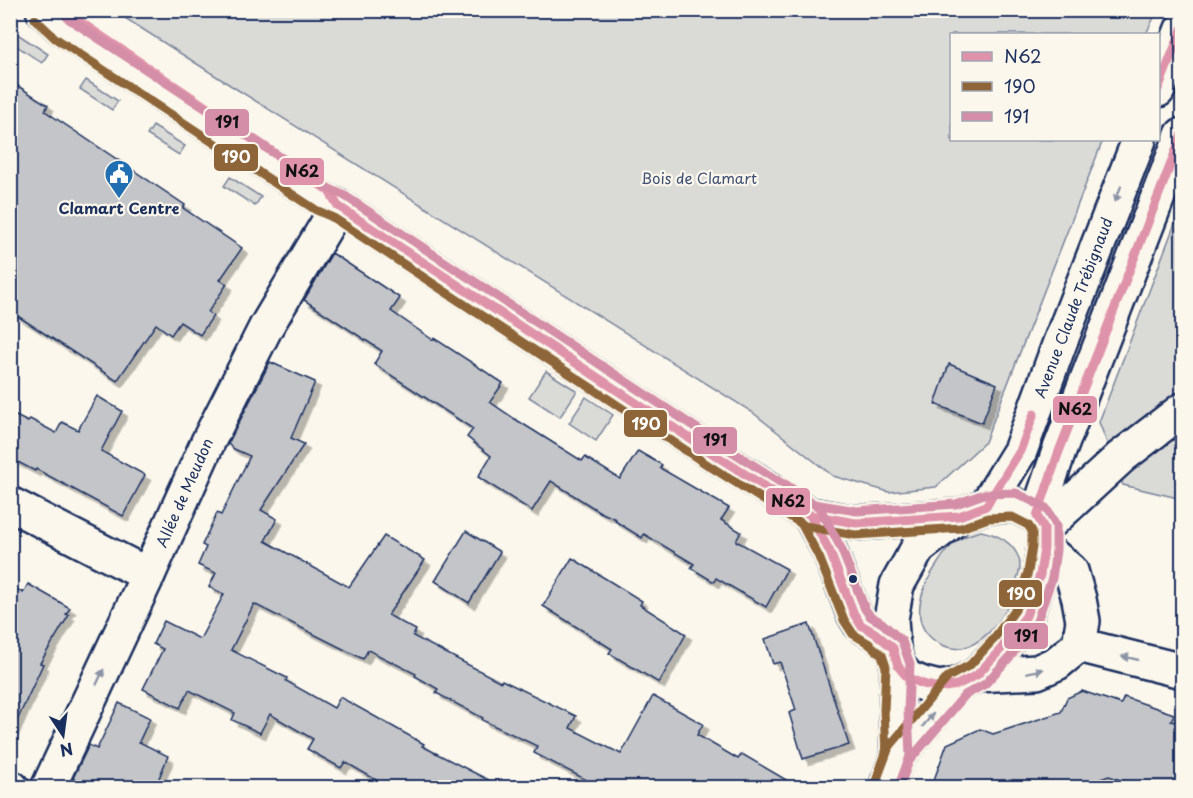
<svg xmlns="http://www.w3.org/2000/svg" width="1193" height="798" viewBox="0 0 1193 798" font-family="'Playpen Sans',sans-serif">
  <defs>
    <filter id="shadow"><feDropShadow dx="5.5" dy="5.5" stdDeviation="0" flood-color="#0004"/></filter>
  </defs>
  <rect width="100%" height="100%" fill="#fbf7ec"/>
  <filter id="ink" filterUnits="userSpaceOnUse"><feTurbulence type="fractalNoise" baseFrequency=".0167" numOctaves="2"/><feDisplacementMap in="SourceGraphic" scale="12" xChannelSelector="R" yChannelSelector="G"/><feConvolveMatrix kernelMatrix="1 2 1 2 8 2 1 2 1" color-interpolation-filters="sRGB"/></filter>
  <g filter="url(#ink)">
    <g fill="#dadad7" stroke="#7a849a" stroke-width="1.5">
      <polygon points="114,11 1157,11 1146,34 952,34 952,140 1103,140 985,442 936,487 889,492 833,476 752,412 230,85"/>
      <polygon points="16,33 48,54 42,63 11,42"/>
      <polygon points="86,80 118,101 112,110 80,89"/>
      <polygon points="153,126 185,146 179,155 147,135"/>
      <polygon points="230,177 261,197 255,206 224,186"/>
      <polygon points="1182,205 1182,499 1123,485 1099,422"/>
      <polygon points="546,371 577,391 560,417 529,397"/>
      <polygon points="586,397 613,415 596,441 569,423"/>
      <path d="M981,531c15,3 30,10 37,25 4,8 1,17 -2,26 -2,7 -4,15 -7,22 -11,23 -39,55 -67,41 -37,-18 -21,-57 -4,-82 5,-8 11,-16 18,-21 8,-6 16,-9 25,-11z"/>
    </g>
    <g fill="#c3c5c9" stroke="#1b2f5e" stroke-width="1.5" filter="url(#shadow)">
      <polygon points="10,81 48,105 45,111 185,205 183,208 242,248 220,280 227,284 208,312 213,316 200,335 180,322 171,335 156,324 117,381 10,311"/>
      <polygon points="332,253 400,298 391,311 433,340 434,338 503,383 490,402 515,419 582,461 585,457 620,479 638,451 662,465 660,468 729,508 721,520 741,532 736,541 787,569 766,607 716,578 714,582 691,568 694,564 644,534 642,538 615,521 616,519 600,512 551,481 532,511 478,477 491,456 467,437 473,429 374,364 382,351 304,300"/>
      <polygon points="270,362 315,382 291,438 304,444 261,510 277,519 265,541 349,587 384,536 425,560 388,615 416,630 413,636 501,682 502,680 576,716 570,728 621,754 653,696 703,724 697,735 738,759 742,754 800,788 602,788 534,753 537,746 482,720 483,718 436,693 438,689 415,676 416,674 368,650 363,659 254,604 231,650 287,678 286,681 334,708 340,697 424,744 422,746 504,788 390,788 345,762 341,768 307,749 313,739 270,714 260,733 232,720 235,713 189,690 180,708 143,689 163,649 153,644 164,621 200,639 224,594 209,587 216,573 198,565 206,547 202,545 217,513 221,515 250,456 234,449 228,444"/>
      <polygon points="949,364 997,384 982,423 935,404"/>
      <polygon points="97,396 122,411 101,451 145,475 123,516 36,469 35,471 10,458 10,413 28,422 30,419 56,433 62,422 78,430"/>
      <polygon points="466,531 500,552 469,603 435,581"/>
      <polygon points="572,558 642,601 640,605 686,634 659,683 609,653 612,649 543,606"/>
      <polygon points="28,584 70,608 66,614 69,615 40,663 43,664 10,736 10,585 23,593"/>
      <polygon points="809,624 849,745 803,759 789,713 796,710 780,662 773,664 765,639"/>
      <polygon points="1082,691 1121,704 1124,697 1174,714 1171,721 1182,724 1182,788 1144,788 1109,776 1075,788 931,788 947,744 980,729 993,734 1061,712 1067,698"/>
      <polygon points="119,703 150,718 139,742 168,756 155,788 93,788 73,778 89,745 97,749"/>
    </g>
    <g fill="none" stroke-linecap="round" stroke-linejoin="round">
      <g stroke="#1b2f5e" stroke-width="38">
        <g id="minor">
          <polyline points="43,10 62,28 291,179 322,199 338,206 718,457 810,515 856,523 959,516"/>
          <polyline points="10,504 148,575"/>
          <polyline points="810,515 830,552 854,614 861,625 875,633 893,648"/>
          <polyline points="1044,528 1121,457 1182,410"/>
          <polyline points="1079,645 1182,671"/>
          <polyline points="977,675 1037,672 1057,663 1079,645 1083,621 1079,599 1071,571 1044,548"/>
          <polyline points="10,787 12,788"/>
          <polyline points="48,788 148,575 208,442 266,327 338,206"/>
        </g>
      </g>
      <g stroke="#1b2f5e" stroke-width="38">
        <g id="major">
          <polyline points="1158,90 1182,29"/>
          <polygon points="1015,505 1037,516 1044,528 1044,548 1040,575 1026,616 1001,649 977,675 957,685 939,688 923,684 908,678 898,666 893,648 891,619 897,585 918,548 959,516 986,506"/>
          <polyline points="986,506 1020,451 1059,345 1139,140"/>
          <polyline points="1037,516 1058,454 1182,135"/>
          <polyline points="898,666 896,711 898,755"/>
          <polyline points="886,788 898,755 957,685"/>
        </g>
      </g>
      <use href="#minor" stroke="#fbf7ec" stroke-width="33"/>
      <use href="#major" stroke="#fbf7ec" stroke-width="33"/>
      <g stroke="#fbf7ec" stroke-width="14">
        <g id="bus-1">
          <polyline points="56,10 70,15 298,169 329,191 338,206 718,457 810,515 830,552 854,614 861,625 875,633 893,648 898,666 908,678 923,684 939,688 957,685 977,675 1001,649 1026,616 1040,575 1044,548 1044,528 1037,516 1058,454 1182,135"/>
          <polyline points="1158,89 1182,29"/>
          <polyline points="775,493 810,515 856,523 959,516 986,506 1020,451 1034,414"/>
        </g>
      </g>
      <g stroke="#fbf7ec" stroke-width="14">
        <g id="bus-2">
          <polyline points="35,19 55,38 284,189 316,210 332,217 711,467 805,526 855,535 961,528 988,518 1012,517 1028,525 1032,531 1032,547 1028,572 1015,610 992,641 970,665 948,677 889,747 875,784"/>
          <polyline points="771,504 801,523 819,557 844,620 853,634 868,643 882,655 886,667 884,710 886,753 879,772"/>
        </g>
      </g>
      <g stroke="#fbf7ec" stroke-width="14">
        <g id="bus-3">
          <polyline points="61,10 69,19 298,169 328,188 345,196 725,447 814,504 857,511 956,504 984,494 1016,493 1046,508 1056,525 1056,550 1052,578 1037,621 1010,657 985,684 965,695 909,761 899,788"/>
          <polyline points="785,484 820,508 841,548 865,609 870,616 882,623 902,641 910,664 908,711 910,756 901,780"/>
        </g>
      </g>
      <use href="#bus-1" stroke="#df93aa" stroke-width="9"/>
      <use href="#bus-2" stroke="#8d6539" stroke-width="9"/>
      <use href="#bus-3" stroke="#d48ea7" stroke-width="9"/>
    </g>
    <defs><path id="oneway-solid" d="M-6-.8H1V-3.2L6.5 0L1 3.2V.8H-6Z" transform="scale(1.5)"/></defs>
    <g fill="#8b93a5">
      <use href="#oneway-solid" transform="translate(1118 194) rotate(111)"/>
      <use href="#oneway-solid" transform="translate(1130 658) rotate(-167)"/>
      <use href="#oneway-solid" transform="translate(1035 671) rotate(-11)"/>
      <use href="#oneway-solid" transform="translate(100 677) rotate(-65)"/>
      <use href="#oneway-solid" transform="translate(928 720) rotate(-50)"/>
    </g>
  </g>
  <defs>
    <g id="civic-pin" transform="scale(1.5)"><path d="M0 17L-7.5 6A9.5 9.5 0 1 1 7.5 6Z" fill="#1f6fb2" stroke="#fbf7ec"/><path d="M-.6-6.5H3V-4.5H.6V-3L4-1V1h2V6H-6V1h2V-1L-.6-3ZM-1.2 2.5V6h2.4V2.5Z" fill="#fff"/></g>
  </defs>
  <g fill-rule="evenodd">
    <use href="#civic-pin" x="119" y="174"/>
  </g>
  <circle fill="#1b2f5e" stroke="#fbf7ec" stroke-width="2" cx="853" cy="579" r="5"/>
  <g text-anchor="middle" stroke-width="4.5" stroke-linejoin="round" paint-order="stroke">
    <g font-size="15" fill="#415176" stroke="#fbf7ec">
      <text x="699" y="184">Bois de Clamart</text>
    </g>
    <g font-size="15" font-weight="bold" fill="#1b2f5e" stroke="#fbf7ec">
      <text x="119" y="214">Clamart Centre</text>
    </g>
    <g font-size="15" fill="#1b2f5e" stroke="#fbf7ec">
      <text transform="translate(1074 308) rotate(-69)" y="5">Avenue Claude Trébignaud</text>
      <text transform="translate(185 493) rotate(-66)" y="5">Allée de Meudon</text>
    </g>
  </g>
  <g stroke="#fbf7ec" stroke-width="2">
    <rect x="204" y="108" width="46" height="29" rx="6" fill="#d48ea7"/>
    <rect x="213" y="143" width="46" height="29" rx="6" fill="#8d6539"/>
    <rect x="279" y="157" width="46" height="29" rx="6" fill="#df93aa"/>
    <rect x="1052" y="395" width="46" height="29" rx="6" fill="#df93aa"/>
    <rect x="623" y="409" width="45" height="29" rx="6" fill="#8d6539"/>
    <rect x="692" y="426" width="46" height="29" rx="6" fill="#d48ea7"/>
    <rect x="765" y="487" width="46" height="29" rx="6" fill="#df93aa"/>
    <rect x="998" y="579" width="45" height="29" rx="6" fill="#8d6539"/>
    <rect x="1003" y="622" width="46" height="28" rx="6" fill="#d48ea7"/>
  </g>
  <g font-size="16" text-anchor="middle" font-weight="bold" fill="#fff">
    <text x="236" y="163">190</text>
    <text x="646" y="430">190</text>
    <text x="1021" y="600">190</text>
  </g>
  <g font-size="16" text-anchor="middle" font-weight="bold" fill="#111">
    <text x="227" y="128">191</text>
    <text x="302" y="177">N62</text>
    <text x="1075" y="415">N62</text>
    <text x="715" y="446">191</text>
    <text x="788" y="507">N62</text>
    <text x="1026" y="642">191</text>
  </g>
  <rect width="1193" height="798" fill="none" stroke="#fbf7ec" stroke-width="36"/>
  <rect x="18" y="18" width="1157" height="762" fill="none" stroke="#1b2f5e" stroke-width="2" filter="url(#ink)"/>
  <rect x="950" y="33" width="210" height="108" fill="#fbf7ec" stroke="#a1a7b3" stroke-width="1.5"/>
  <rect x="962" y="52" width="30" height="9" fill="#df93aa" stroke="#a1a7b3" stroke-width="1.5"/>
  <text x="1004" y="63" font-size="18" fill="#1b2f5e">N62</text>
  <rect x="962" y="82" width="30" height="9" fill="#8d6539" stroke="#a1a7b3" stroke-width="1.5"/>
  <text x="1004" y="93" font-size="18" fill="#1b2f5e">190</text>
  <rect x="962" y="112" width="30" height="9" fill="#d48ea7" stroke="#a1a7b3" stroke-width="1.5"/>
  <text x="1004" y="123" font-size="18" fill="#1b2f5e">191</text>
  <g transform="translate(63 735) rotate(167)" stroke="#fbf7ec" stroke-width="4.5" paint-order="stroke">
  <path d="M0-4.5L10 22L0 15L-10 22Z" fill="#1b2f5e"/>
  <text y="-9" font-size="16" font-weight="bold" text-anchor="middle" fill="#1b2f5e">N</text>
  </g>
</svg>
